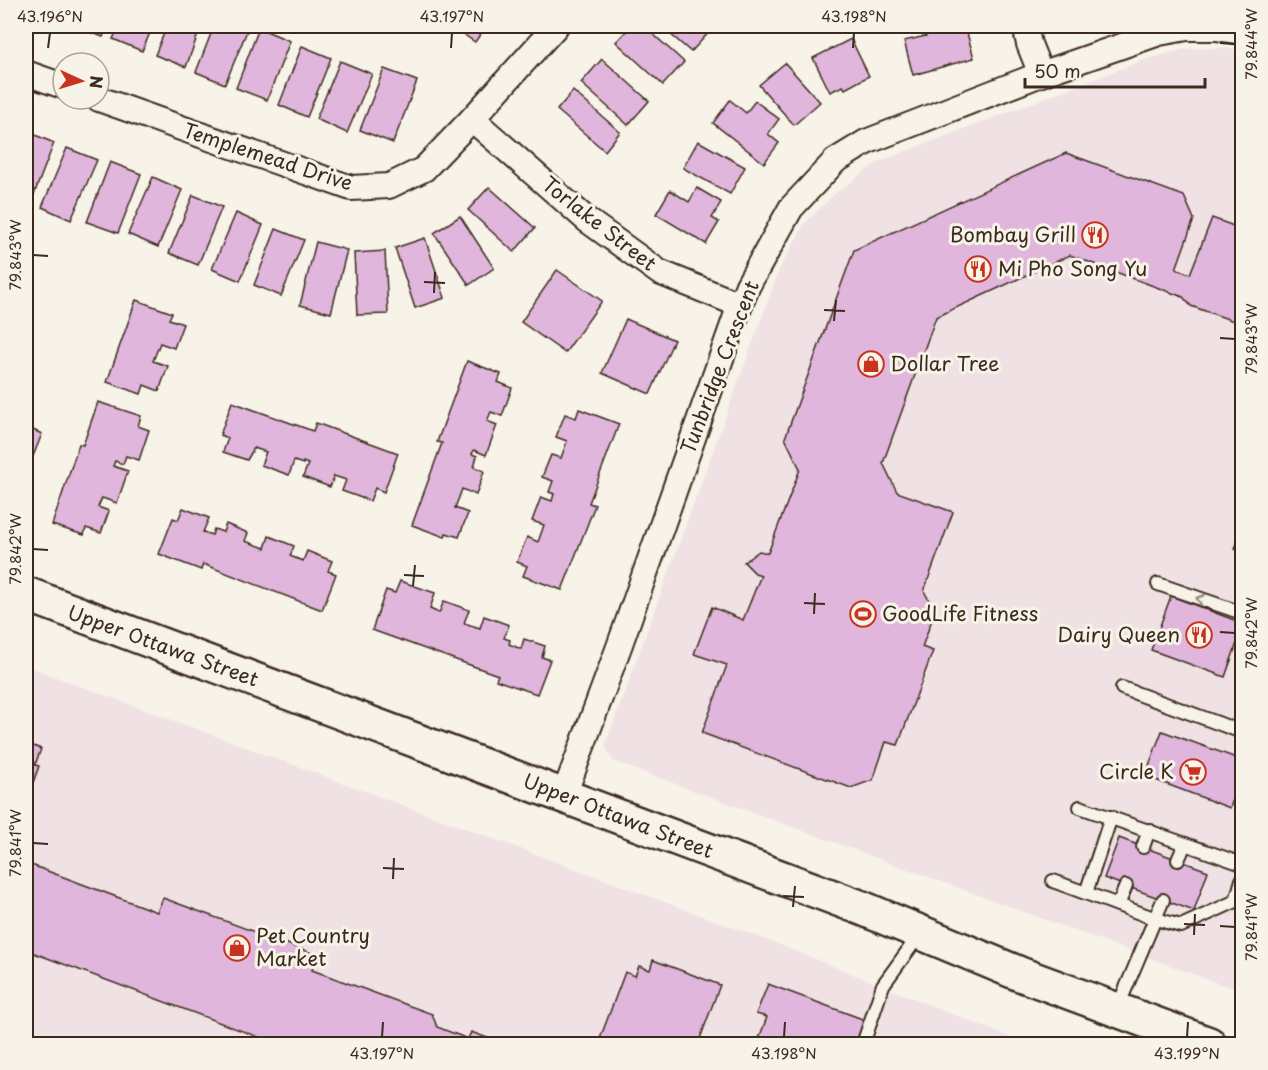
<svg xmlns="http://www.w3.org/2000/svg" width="1268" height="1070" viewBox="0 0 1268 1070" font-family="'Playpen Sans',sans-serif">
  <rect width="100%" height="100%" fill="#f7f3e8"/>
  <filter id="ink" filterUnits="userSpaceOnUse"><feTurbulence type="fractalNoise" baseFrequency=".0167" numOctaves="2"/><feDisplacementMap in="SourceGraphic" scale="12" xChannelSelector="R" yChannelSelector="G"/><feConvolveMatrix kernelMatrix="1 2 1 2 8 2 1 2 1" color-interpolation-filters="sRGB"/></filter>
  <g filter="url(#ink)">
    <g fill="#f0e1e4">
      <polygon points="1227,48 1242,51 1242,982 1231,988 613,761 605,746 780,268 805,223 836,193 878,162 1144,60 1185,49"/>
      <polygon points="26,666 770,941 1027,1044 26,1044"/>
    </g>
    <g fill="#e0b6dc" stroke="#3b2a1e" stroke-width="1.5">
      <polygon points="73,26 107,26 103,37"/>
      <polygon points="119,26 153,26 142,51 113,39"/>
      <polygon points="167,26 201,26 186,67 155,55"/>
      <polygon points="214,26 249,26 225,84 196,72"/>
      <polygon points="451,26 486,26 475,42"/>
      <polygon points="631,26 644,26 684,62 663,85 616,42"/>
      <polygon points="661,26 706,26 711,30 691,52"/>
      <polygon points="894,26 918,26 895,31"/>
      <polygon points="944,26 965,26 974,58 913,75 904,41 926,36 924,31"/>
      <polygon points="259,28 290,41 267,100 236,88"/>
      <polygon points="851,39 869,76 845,89 843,86 830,92 813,58"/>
      <polygon points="302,46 331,58 307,117 279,105"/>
      <polygon points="602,59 649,101 628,125 581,83"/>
      <polygon points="340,61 372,74 347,133 316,119"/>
      <polygon points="785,63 820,102 794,125 759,85"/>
      <polygon points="384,69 417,81 393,143 360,130"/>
      <polygon points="573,91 620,132 605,151 557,110"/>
      <polygon points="730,100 746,113 755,101 779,119 768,134 779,143 764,163 713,123"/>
      <polygon points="26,131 54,143 31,202 26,200"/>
      <polygon points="698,141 745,167 730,194 683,168"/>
      <polygon points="67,148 97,160 71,220 42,207"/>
      <polygon points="1066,153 1184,196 1194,219 1176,269 1190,274 1212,218 1242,229 1242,324 1191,306 1183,297 1070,255 936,317 883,463 897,492 953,512 924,591 935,611 922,647 933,651 898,745 886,742 873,780 851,788 702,733 727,665 694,654 712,607 743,620 761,575 755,573 744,562 759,551 768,553 800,469 785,438 854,250"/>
      <polygon points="110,162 141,174 118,233 87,222"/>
      <polygon points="153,177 182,190 158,247 128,234"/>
      <polygon points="489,187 535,228 514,252 468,210"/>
      <polygon points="697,188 721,202 712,218 719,222 706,244 656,214 670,190 689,202"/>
      <polygon points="193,195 222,207 198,265 169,253"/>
      <polygon points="236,213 263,225 240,281 212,269"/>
      <polygon points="460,216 494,268 469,285 434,233"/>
      <polygon points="276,229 304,240 281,296 254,285"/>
      <polygon points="425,238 445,298 415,308 395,248"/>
      <polygon points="316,242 347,250 331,313 300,305"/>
      <polygon points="385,251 388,314 357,315 354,253"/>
      <polygon points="557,270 602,301 565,353 521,322"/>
      <polygon points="136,300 172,313 169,319 183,324 174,348 160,343 153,361 168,366 159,391 144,385 141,394 107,382"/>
      <polygon points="626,319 674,340 650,394 602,373"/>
      <polygon points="467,361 501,374 498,382 512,388 502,416 491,412 487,421 497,425 486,455 474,450 472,454 477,456 474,467 484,471 476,495 462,489 455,508 468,513 459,537 446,533 445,537 412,525 442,443 437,442"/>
      <polygon points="98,402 141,416 138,426 149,430 139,460 126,456 123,464 115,461 113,466 128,471 117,503 102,498 98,507 109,511 101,533 86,528 84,535 52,525 79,444 83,445"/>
      <polygon points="232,402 313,431 316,423 398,453 384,492 375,488 370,501 342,491 346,480 334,476 330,487 303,477 308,464 303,462 303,464 294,461 289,475 261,465 266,452 254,448 247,460 223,452 228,438 220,435"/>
      <polygon points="579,409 619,424 589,503 595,505 562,590 523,576 527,566 517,562 527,537 538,542 544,525 532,521 541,497 552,501 554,494 549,492 553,481 542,477 551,455 561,458 567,441 556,437 565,414 576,418"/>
      <polygon points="26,427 42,434 26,474"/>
      <polygon points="183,508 209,518 203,532 212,535 214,529 223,532 226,524 248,533 245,541 265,548 269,536 294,546 290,556 303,561 307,551 332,561 328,571 336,574 322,610 203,564 201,570 159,554 173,518 178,520"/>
      <polygon points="1242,528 1242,552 1235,549"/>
      <polygon points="400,581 435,593 430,609 439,613 444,601 469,610 464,623 480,628 484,616 509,625 504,638 510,640 509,644 521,649 524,639 545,646 542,657 550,660 537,694 496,680 498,675 372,630 386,590 395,593"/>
      <polygon points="1171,596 1242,623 1242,629 1225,677 1151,650"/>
      <polygon points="1162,731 1242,760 1242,774 1230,808 1145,776"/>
      <polygon points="26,743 41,749 35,765 39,766 26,802"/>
      <polygon points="1119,838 1208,871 1194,911 1104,878"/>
      <polygon points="26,863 157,912 163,898 317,955 312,970 432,1014 437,1027 468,1039 471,1032 504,1044 277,1044 26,950"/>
      <polygon points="653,960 720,985 698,1044 598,1044 625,972 635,976 639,966 650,970"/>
      <polygon points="768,984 865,1020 855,1044 757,1044 767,1017 756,1014"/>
    </g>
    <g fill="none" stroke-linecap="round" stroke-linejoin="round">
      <g stroke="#3b2a1e" stroke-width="16">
        <g id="lane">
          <polyline points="1158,584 1242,613"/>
          <polyline points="1122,688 1242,732"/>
          <polyline points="1080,807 1242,864"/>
          <polyline points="1143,847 1149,830"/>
          <polyline points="1178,860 1185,844"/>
          <polyline points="1053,881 1156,919 1181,926 1236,901 1242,880"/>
          <polyline points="1086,893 1111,817"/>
          <polyline points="1118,905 1126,886"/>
          <polyline points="1117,1009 1163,900"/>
          <polyline points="863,1044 883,985 920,934"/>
        </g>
      </g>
      <g stroke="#3b2a1e" stroke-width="28">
        <g id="street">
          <polyline points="1025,26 1029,44 1041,74"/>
          <polyline points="26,73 63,86"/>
          <polyline points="99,99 351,188 389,186 424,169 472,119 556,26"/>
          <polyline points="472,119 587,220 659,272 740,305"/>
          <polyline points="564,795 620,644 740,305 748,285 791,208 835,161 866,142 1041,74 1159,33 1187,28 1216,28 1242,32"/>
        </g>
      </g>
      <g stroke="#3b2a1e" stroke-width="38">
        <polyline id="secondary" points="26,594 862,908 1020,974 1209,1044"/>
      </g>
      <use href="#lane" stroke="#f7f3e8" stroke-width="12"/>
      <use href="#street" stroke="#f7f3e8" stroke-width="24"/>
      <use href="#secondary" stroke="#f7f3e8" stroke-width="33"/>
    </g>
    <defs><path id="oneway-chevron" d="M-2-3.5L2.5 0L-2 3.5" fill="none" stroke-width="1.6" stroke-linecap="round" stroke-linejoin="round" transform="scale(1.5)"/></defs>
    <use stroke="#998e83" href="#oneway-chevron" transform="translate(1200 599) rotate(-161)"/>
  </g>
  <path fill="none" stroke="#3b2a1e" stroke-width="2" d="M1220,43l15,1M48,48l2,-15M451,48l1,-15M853,48l1,-15M33,255l15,1M424,282l21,1M434,293l1,-21M824,310l21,1M834,321l2,-21M1220,338l15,1M33,549l15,1M404,575l20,1M413,586l2,-21M804,603l21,1M814,614l1,-21M1220,632l15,1M33,843l15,1M383,868l21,1M393,879l1,-21M783,896l21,1M793,907l2,-21M1184,924l21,1M1220,926l15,1M1194,935l1,-21M382,1037l1,-15M784,1037l1,-15M1187,1037l1,-15"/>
  <defs>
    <g id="restaurant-ring" transform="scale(1.35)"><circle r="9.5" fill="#f7f3e8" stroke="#c8321e" stroke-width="1.5"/><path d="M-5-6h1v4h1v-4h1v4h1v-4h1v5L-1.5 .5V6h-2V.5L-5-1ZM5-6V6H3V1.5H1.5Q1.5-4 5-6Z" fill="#c8321e"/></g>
    <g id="shop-ring" transform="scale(1.35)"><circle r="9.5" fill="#f7f3e8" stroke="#c8321e" stroke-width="1.5"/><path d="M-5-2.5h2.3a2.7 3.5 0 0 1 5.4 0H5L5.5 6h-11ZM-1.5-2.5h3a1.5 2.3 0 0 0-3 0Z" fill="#c8321e"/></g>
    <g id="stadium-ring" transform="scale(1.35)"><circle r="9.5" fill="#f7f3e8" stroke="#c8321e" stroke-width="1.5"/><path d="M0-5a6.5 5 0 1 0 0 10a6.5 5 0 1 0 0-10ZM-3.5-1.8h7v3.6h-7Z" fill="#c8321e"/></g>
    <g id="supermarket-ring" transform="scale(1.35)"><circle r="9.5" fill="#f7f3e8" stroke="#c8321e" stroke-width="1.5"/><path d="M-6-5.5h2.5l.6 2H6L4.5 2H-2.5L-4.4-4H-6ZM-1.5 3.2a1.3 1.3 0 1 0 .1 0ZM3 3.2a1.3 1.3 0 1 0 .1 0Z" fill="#c8321e"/></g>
  </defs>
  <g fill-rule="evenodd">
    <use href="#restaurant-ring" x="1095" y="235"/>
    <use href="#restaurant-ring" x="978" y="269"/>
    <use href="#shop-ring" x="871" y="364"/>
    <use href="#stadium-ring" x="863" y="614"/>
    <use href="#restaurant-ring" x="1199" y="635"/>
    <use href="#supermarket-ring" x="1193" y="772"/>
    <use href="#shop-ring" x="237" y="948"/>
  </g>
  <g text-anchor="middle" stroke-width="6" stroke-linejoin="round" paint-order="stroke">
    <g font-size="20" fill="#3b2a1e" stroke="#f7f3e8">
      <text transform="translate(268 157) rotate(18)" y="7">Templemead Drive</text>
      <text transform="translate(599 224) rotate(38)" y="7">Torlake Street</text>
      <text transform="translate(720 367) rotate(-69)" y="7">Tunbridge Crescent</text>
      <text transform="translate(163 646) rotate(20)" y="7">Upper Ottawa Street</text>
      <text transform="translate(618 816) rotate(21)" y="7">Upper Ottawa Street</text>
    </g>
    <g font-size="20" fill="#3b2a1e" stroke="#f7f3e8" text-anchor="start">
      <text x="1076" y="242" text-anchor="end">Bombay Grill</text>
      <text x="998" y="276">Mi Pho Song Yu</text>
      <text x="890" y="371">Dollar Tree</text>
      <text x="882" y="621">GoodLife Fitness</text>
      <text x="1180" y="642" text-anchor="end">Dairy Queen</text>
      <text x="1174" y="779" text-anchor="end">Circle K</text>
      <text x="256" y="943">Pet Country<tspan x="256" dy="23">Market</tspan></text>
    </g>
  </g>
  <rect width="1268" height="1070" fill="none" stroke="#f7f3e8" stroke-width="66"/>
  <g transform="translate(81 81) rotate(94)"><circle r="28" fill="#f7f3e8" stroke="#aca397" stroke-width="1.5"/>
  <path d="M0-4.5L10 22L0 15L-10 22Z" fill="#c8321e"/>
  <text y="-9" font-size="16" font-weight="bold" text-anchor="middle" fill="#3b2a1e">N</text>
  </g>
  <path d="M1025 78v9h180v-9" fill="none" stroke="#3b2a1e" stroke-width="3"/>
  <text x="1034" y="78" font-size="18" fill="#3b2a1e" stroke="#f7f3e8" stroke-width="4.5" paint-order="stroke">50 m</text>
  <rect x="33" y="33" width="1202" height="1004" fill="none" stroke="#3b2a1e" stroke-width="2"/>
  <g font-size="15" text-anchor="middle" fill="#3b2a1e">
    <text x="50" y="22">43.196°N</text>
    <text x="452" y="22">43.197°N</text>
    <text x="854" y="22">43.198°N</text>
    <text transform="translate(1252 44) rotate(-90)" y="5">79.844°W</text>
    <text transform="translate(16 255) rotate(-90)" y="5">79.843°W</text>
    <text transform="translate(1252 339) rotate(-90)" y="5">79.843°W</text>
    <text transform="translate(16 549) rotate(-90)" y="5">79.842°W</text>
    <text transform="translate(1252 633) rotate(-90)" y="5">79.842°W</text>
    <text transform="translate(16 843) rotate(-90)" y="5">79.841°W</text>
    <text transform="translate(1252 927) rotate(-90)" y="5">79.841°W</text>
    <text x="382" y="1059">43.197°N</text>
    <text x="784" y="1059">43.198°N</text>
    <text x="1187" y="1059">43.199°N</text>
  </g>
</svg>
